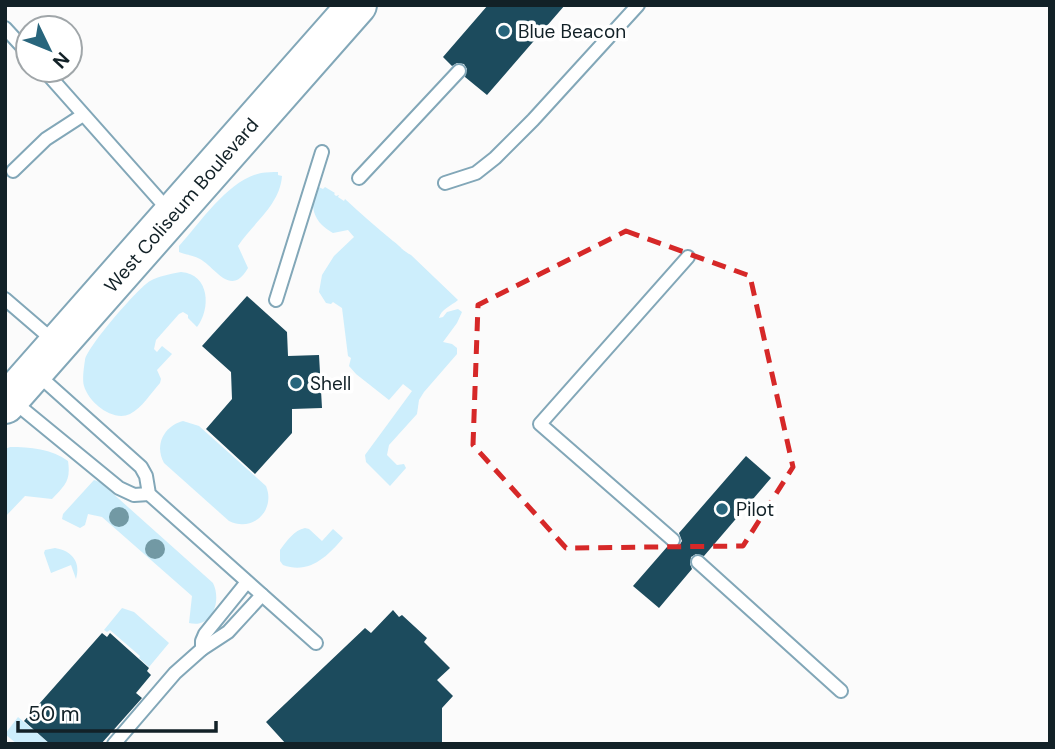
<svg xmlns="http://www.w3.org/2000/svg" width="1055" height="749" viewBox="0 0 1055 749" font-family="'DM Sans',sans-serif">
  <rect width="100%" height="100%" fill="#fbfbfb"/>
  <g fill="#cdeefc">
    <path d="M278,172v3l4,1c-2,29 -29,47 -44,70l10,22c-17,30 -32,0 -48,-9 -7,-4 -14,-4 -21,-7v-6c22,-24 49,-66 82,-73 6,-1 12,-1 17,-1z"/>
    <path d="M314,185l9,4 2,-2 10,6 -1,1 2,2 3,-1 -1,2 6,4 1,-2c15,14 31,28 48,42 7,5 10,10 18,14l47,45c-7,6 -17,9 -19,18l4,-1 4,-5 11,-3 4,3 -5,11 -14,19 9,2 5,4v6l-33,38 -5,8 -2,14 -28,31 -2,10 10,10 7,-1 2,4 -16,18 -24,-24 -1,-7 47,-64 -9,-7 -14,16 -33,-26 -7,-8 2,-8 -3,-2 -6,-48 -9,-6 -2,2 -5,-1 -7,-11 3,-17 12,-19 20,-19 -6,-7 -15,3c-21,-12 -22,-25 -19,-48z"/>
    <path d="M181,272c29,2 30,37 16,55l-9,-9v-3l-5,-3 -4,2 -23,26 -2,9 3,3 5,-6 10,8 -15,16 4,9 -1,4c-9,10 -18,25 -30,31 -17,8 -41,-11 -46,-28 -2,-7 0,-19 1,-26 2,-13 53,-72 65,-79 9,-5 20,-7 31,-9z"/>
    <path d="M183,421l16,5 67,60c10,24 -13,47 -37,35l-65,-58c-10,-18 0,-37 19,-42z"/>
    <path d="M10,447c20,0 42,2 58,14 3,20 -3,24 -16,38l-27,-3 -20,21v-68z"/>
    <path d="M94,480l6,2 113,101c9,18 -1,46 -24,40l3,-27 -90,-79 -14,-3 -3,11 -5,3 -18,-9 1,-5z"/>
    <path d="M305,528l4,1 13,12 11,-12 10,9c-15,18 -34,37 -60,27l-3,-4v-11c7,-9 14,-20 25,-22z"/>
    <path d="M55,548c18,3 26,15 21,31l-5,-14 -20,8 -7,-20 1,-3z"/>
    <polygon points="122,608 134,612 169,643 149,667 139,658 140,656 110,630 107,632 104,630"/>
    <polygon points="18,717 50,744 17,744 5,734"/>
  </g>
  <g fill="#1c4b5d">
    <polygon points="488,5 565,5 487,95 465,77 467,69 464,64 457,63 452,66 443,57"/>
    <polygon points="247,296 287,332 288,356 319,355 322,408 292,409 292,433 255,474 206,429 232,399 231,372 202,346"/>
    <polygon points="746,456 771,478 704,556 696,554 691,557 690,564 692,569 659,608 633,586 667,547 672,549 679,546 682,541 679,533"/>
    <polygon points="393,610 399,617 402,615 427,638 424,642 450,668 437,680 453,696 442,708 442,744 286,744 266,722 365,628 371,633"/>
    <polygon points="102,633 107,637 110,633 149,668 147,671 151,675 136,693 142,698 101,744 50,744 24,721"/>
  </g>
  <g fill="none" stroke-linecap="round" stroke-linejoin="round">
    <g stroke="#82a7b8" stroke-width="16">
      <g id="service">
        <polyline points="5,28 28,53"/>
        <polyline points="44,70 170,212"/>
        <polyline points="13,171 46,139 83,115"/>
        <polyline points="359,178 459,71"/>
        <polyline points="445,183 476,173 495,158 533,120 638,5"/>
        <polyline points="5,299 55,342"/>
        <polyline points="276,300 322,152"/>
        <polyline points="37,374 141,467 146,476 149,494 316,643"/>
        <polyline points="13,401 119,488 134,495 149,494"/>
        <polyline points="673,540 540,424 688,257"/>
        <polyline points="698,562 841,691"/>
        <polyline points="202,649 202,641 205,634 247,582"/>
        <polyline points="114,744 175,673 202,649 228,632 262,595"/>
      </g>
    </g>
    <g stroke="#82a7b8" stroke-width="42">
      <polyline id="primary" points="5,404 357,5"/>
    </g>
    <use href="#service" stroke="#fff" stroke-width="12"/>
    <use href="#primary" stroke="#fff" stroke-width="38"/>
  </g>
  <g fill="#7299a4">
    <circle cx="119" cy="517" r="10"/>
    <circle cx="155" cy="549" r="10"/>
  </g>
  <path fill="none" stroke="#d62828" stroke-width="5" stroke-dasharray="14 9" stroke-linejoin="round" d="M626,231l124,45 43,191 -50,79 -177,2 -93,-103 5,-140z"/>
  <g fill="#28657c" stroke="#fff" stroke-width="2.5">
    <circle cx="504" cy="31" r="7"/>
    <circle cx="296" cy="383" r="7"/>
    <circle cx="722" cy="509" r="7"/>
  </g>
  <g text-anchor="middle" stroke-width="7" stroke-linejoin="round" paint-order="stroke">
    <g font-size="19" fill="#122127" stroke="#fff" text-anchor="start">
      <text x="518" y="38">Blue Beacon</text>
      <text x="310" y="390">Shell</text>
      <text x="736" y="516">Pilot</text>
    </g>
    <g font-size="19" fill="#122127" stroke="#fff">
      <text transform="translate(181 205) rotate(-49)" y="7">West Coliseum Boulevard</text>
    </g>
  </g>
  <rect width="1055" height="749" fill="none" stroke="#122127" stroke-width="14"/>
  <g transform="translate(49 49) rotate(133)"><circle r="33" fill="#ffffff" stroke="#a0a6a9" stroke-width="2"/>
  <path d="M0-5L12 26L0 18L-12 26Z" fill="#28657c"/>
  <text y="-10" font-size="19" font-weight="bold" text-anchor="middle" fill="#122127">N</text>
  </g>
  <path d="M18 721v10h198v-10" fill="none" stroke="#122127" stroke-width="3.5"/>
  <text x="28" y="721" font-size="21" fill="#122127" stroke="#ffffff" stroke-width="5" paint-order="stroke">50 m</text>
</svg>
